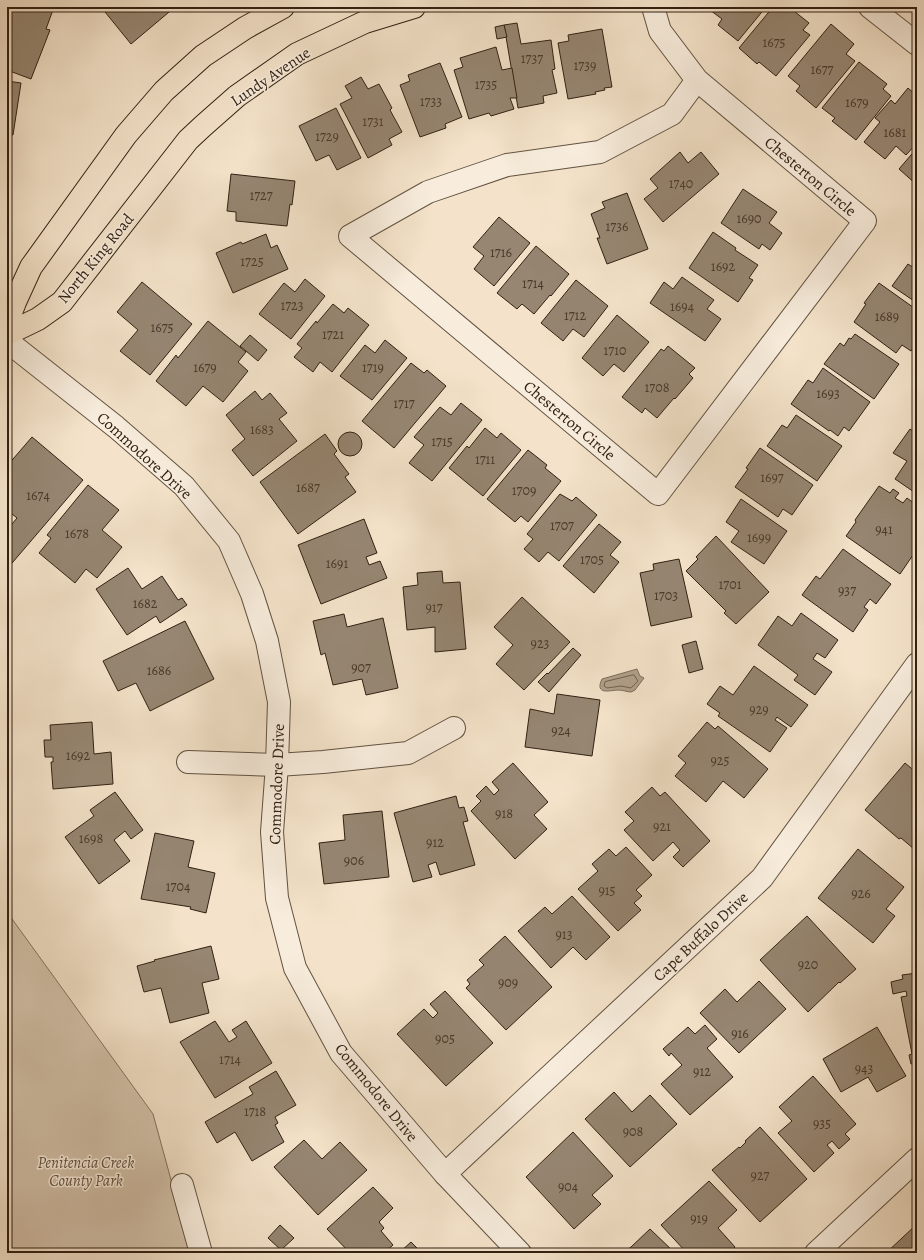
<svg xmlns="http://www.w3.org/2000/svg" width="924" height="1260" viewBox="0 0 924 1260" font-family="Alegreya,serif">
  <rect width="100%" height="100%" fill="#f4e3ca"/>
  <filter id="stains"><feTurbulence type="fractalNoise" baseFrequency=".005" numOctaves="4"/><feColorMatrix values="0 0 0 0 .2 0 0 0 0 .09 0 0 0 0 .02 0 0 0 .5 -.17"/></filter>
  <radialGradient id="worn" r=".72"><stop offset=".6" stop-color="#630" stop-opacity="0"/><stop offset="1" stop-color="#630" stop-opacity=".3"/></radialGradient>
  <polygon fill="#d3c2ab" stroke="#82725f" points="7,912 153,1114 191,1253 7,1253"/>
  <path fill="#b2a18c" stroke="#7e6e5c" d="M637,669l3,7 4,2 -9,12 -4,2c-4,0 -8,-2 -12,-2 -8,0 -25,6 -17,-11z"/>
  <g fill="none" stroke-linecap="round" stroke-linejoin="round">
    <polygon stroke="#726150" stroke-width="1" points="634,675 638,681 631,688 621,686 607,688 604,686 605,682"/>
  </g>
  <g fill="#968672" stroke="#312113">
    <polygon points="7,7 54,7 46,29 50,30 31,79 7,70"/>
    <polygon points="101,7 175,7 131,44"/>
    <polygon points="712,7 766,7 738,41 718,25 722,19 710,10"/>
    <polygon points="773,7 789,7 809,23 803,30 810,35 776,76 759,62 757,64 739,48"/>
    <polygon points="517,23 521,44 551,40 555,69 552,70 557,93 543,96 544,103 518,108 504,25"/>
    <polygon points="831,24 854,44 846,54 855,61 816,108 796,91 800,86 788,76"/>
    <polygon points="504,25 507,37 497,39 495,27"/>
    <polygon points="602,29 612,87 604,88 605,90 595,92 596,94 568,99 558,43 569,41 568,35"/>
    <polygon points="496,47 502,70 512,68 517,98 510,98 514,109 491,116 489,113 469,119 454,70 463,67 460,58"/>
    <polygon points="859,62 887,84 883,89 891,96 856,140 832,121 835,118 822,108"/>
    <polygon points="440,63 462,117 445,124 446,128 420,137 400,85 410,81 408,75"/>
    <polygon points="361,77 368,89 379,84 392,108 390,110 402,132 389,139 392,145 368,158 340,104 352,98 345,86"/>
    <polygon points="7,81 21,83 13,135 9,134 7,149"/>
    <polygon points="908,88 917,96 917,103 912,109 917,112 917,143 906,155 896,146 885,159 864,142 880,122 875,118 891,100 895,104"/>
    <polygon points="336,108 361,158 337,170 329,155 316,161 299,126"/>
    <polygon points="917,148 917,185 899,169"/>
    <polygon points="680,152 688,163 701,152 719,174 663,222 644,199 658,188 650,179"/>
    <polygon points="231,174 295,181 292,205 290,204 287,226 236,221 236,212 227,211"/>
    <polygon points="743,189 777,212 769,223 782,233 770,250 762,244 759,249 721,223"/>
    <polygon points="627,193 648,249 607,264 597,238 600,238 591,214 605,208 602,202"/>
    <polygon points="499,217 530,243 494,286 474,269 484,256 473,247"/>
    <polygon points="713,232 736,248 735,250 758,265 749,278 753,280 738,302 689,268"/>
    <polygon points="266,234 271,248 277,245 288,269 233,293 216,253 241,242 242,244"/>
    <polygon points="536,246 569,274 551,296 550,295 534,314 522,304 517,309 497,293"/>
    <polygon points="908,264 917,270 917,303 892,286"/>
    <polygon points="682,277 714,300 707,309 721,319 705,341 650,303 664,282 673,289"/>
    <polygon points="305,279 325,296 291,339 259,314 284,283 295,292"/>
    <polygon points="576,280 608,306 584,337 573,329 563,341 541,323"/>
    <polygon points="142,282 192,324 150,375 120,351 138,330 117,312"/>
    <polygon points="879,283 917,310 917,342 911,351 902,345 896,353 854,322 866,304 864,303"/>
    <polygon points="333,304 344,313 348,308 369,325 332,372 320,362 313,372 294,357 302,348 297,344 316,321 317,323"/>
    <polygon points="617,315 649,342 624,372 614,364 603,376 582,358"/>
    <polygon points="208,321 246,352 238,362 248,371 223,402 203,386 186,406 156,381 176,355 178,358"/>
    <polygon points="855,334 899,364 874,399 824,364 840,343 844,346 849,338 851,339"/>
    <polygon points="250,335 267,350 258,361 240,346"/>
    <polygon points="385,340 407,358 372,400 340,376 365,345 375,353"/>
    <polygon points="668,346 695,368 689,374 693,378 675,399 674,398 657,418 645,408 642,413 622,397 661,349 664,351"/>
    <polygon points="411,363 424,373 427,370 446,386 394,448 362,421"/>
    <polygon points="823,368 870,402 849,431 844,427 838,436 830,430 829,431 791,404 808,380 813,383"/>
    <polygon points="255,391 262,400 270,393 287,413 279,419 297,441 253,476 232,450 245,439 226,415"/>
    <polygon points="461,403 482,420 432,481 409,463 424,445 414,437 440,407 451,415"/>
    <polygon points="796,415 842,446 817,481 767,446 782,425 787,428"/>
    <polygon points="485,428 497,438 501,433 521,450 483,496 449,468 467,446 469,448"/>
    <polygon points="910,429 917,434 917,494 895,479 907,461 893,453"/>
    <circle cx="350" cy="444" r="12"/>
    <polygon points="325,434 337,451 334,454 349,474 345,477 356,492 298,534 260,482"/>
    <polygon points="32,437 83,480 7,569 7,530 17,518 7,510 7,466"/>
    <polygon points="760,448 813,485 792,515 783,509 778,517 735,487 748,469 746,468"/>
    <polygon points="528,450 547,465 545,468 561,481 528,522 521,516 515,522 487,499"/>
    <polygon points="88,485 119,510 102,530 122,547 97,578 86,569 75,583 39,553 51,538 47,535"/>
    <polygon points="879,486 890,493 893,489 899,493 895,498 903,503 907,498 915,504 912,509 917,511 917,542 912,549 915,552 900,574 846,536 856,522 855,520"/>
    <polygon points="560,494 572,501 576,497 597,515 559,561 548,552 539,562 524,549 533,539 527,534"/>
    <polygon points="741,499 787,531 764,564 731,542 739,531 726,522"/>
    <polygon points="364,519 377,553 366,557 369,565 380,561 387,578 321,604 298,545"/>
    <polygon points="599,524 621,542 610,555 619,562 594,593 563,566"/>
    <polygon points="716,536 769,592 736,624 724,613 726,611 686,571 698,559 696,557"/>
    <polygon points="843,549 891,584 876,604 870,599 864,607 868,610 853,632 802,595 816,576 820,579"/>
    <polygon points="679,559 692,617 651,626 640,573 654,570 653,564"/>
    <polygon points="128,568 142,589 162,576 178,600 182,598 187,605 160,623 156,616 127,635 96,589"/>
    <polygon points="442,571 443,583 460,582 466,649 435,652 435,627 407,630 403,587 418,585 417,573"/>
    <polygon points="522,597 570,642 524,690 496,664 513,645 494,627"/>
    <polygon points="801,613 838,640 825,658 817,653 813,659 832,672 815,695 794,680 798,675 758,645 778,616 792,626"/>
    <polygon points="344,614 347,627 383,618 398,688 366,695 362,679 333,685 325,653 321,655 313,621"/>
    <polygon points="185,621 214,679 150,711 136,683 118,691 103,661"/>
    <polygon points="696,641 703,669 689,673 682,645"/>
    <polygon points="573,648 581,655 549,692 538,682 547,673 548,674"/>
    <polygon points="754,666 808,705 791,727 777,717 775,720 787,728 770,752 718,716 720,713 707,704 720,686 733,695"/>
    <polygon points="557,694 600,700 592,756 525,747 530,709 554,714"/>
    <polygon points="92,722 94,754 111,752 113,784 53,789 51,762 53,762 53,757 45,757 44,740 51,740 50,725"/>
    <polygon points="707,722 715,729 718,726 768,769 744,798 723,781 706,802 675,776 686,763 678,756"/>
    <polygon points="513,763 548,802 534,815 547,829 515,859 471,811 481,801 476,796 486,786 494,795 499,790 492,782"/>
    <polygon points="905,763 917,773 917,846 914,849 901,838 899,839 865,810"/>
    <polygon points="652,787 660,796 665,792 710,841 683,867 673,857 680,850 673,842 653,861 624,830 634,821 625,812"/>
    <polygon points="115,792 143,830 131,839 125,831 114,840 130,861 99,884 65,837 94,816 90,810"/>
    <polygon points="456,796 459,808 464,807 468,821 463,822 475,865 440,875 436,862 428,865 432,877 413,882 394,813"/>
    <polygon points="382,811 389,877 324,884 319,843 345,840 343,815"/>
    <polygon points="155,833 194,841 188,867 215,873 206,913 190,909 191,907 141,899"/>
    <polygon points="626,847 652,875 636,890 642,896 634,903 641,910 618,931 578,889 598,871 592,864 609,849 616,856"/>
    <polygon points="858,849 904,887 886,909 895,916 873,943 818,898"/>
    <polygon points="572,896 610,937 586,960 573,947 551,968 518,931 545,907 552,914"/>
    <polygon points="807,916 856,969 840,983 839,982 808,1012 760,960"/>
    <polygon points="505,936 552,987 506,1030 466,988 470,984 467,980 484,965 479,960"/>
    <polygon points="211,946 219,979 202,983 209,1013 170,1023 161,988 144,992 137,966 155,961 154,960"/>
    <polygon points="917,973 917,1063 911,1064 909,1055 912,1054 901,997 907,996 906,991 893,994 891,982 903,979 902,975"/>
    <polygon points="759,981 786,1009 739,1053 700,1013 725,989 737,1002"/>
    <polygon points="445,991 493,1043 446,1086 397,1034 424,1009 433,1018 438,1013 430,1004"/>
    <polygon points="215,1021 229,1042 237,1037 232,1030 246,1021 272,1063 215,1098 180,1042"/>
    <polygon points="705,1025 717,1039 707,1048 733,1077 690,1115 661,1084 682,1065 671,1053 669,1056 663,1049 688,1027 695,1034"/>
    <polygon points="877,1027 906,1076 877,1092 868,1077 841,1092 823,1059"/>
    <polygon points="276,1071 296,1105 275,1117 278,1123 275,1125 284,1142 252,1161 235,1132 217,1143 205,1122 253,1094 249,1087"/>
    <polygon points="813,1076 856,1124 845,1134 850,1139 839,1149 832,1141 827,1145 834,1153 814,1172 778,1133 792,1121 779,1107"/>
    <polygon points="614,1092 632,1112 650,1095 677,1124 630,1167 585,1119"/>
    <polygon points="760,1127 807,1179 760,1222 712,1170 739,1147 740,1148 746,1142 745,1141"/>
    <polygon points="573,1132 613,1176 592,1195 601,1204 574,1229 526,1177"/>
    <polygon points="304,1140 322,1159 340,1142 367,1170 318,1215 274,1167"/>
    <polygon points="709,1181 737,1210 718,1228 735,1247 729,1253 687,1253 661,1225"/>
    <polygon points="373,1187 393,1208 379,1222 384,1228 381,1231 393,1245 384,1253 350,1253 327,1229"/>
    <polygon points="917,1224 917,1253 886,1253"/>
    <polygon points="280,1225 294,1238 281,1250 268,1238"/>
    <polygon points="650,1229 675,1253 623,1253 631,1247"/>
    <polygon points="411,1242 422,1253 399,1253"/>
  </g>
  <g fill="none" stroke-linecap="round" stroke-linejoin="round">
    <g stroke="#625241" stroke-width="24">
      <g id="minor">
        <polyline points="653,7 660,31 697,80 865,221 658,494 350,236 428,192 507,165 600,152 672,114 697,80"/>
        <polyline points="870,7 917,44"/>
        <polyline points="7,341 116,427 184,486 229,541 252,594 267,641 279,702 277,765 272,832 277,898 295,968 341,1053 445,1174 520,1253"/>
        <polyline points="188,762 277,765 323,762 408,753 454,728"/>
        <polyline points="445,1174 762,878 917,664"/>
        <polyline points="182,1185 201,1253"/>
        <polyline points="816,1253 917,1159"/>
      </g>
    </g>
    <g stroke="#312113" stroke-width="24">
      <g id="major">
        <polyline points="7,323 15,302 31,267 126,135 164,91 203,56 245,28 283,7"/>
        <polyline points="7,334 38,319 62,302 188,140 203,126 237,96 297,54 365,22 414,7"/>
      </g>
    </g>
    <use href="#minor" stroke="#f8eddd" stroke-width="22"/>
    <use href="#major" stroke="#f4e3ca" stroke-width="22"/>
  </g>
  <g text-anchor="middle" stroke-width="3" stroke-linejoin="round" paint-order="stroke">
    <g font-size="14" fill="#4a3a2b">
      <text x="774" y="47">1675</text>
      <text x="532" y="63">1737</text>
      <text x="585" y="70">1739</text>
      <text x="822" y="74">1677</text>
      <text x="486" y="89">1735</text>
      <text x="431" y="106">1733</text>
      <text x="857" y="107">1679</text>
      <text x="373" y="126">1731</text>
      <text x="895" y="137">1681</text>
      <text x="327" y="141">1729</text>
      <text x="681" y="188">1740</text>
      <text x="261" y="200">1727</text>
      <text x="749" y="223">1690</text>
      <text x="617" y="231">1736</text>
      <text x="501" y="257">1716</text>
      <text x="252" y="266">1725</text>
      <text x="723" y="271">1692</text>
      <text x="533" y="288">1714</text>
      <text x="292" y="310">1723</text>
      <text x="682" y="311">1694</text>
      <text x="575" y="320">1712</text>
      <text x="887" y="321">1689</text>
      <text x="162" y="332">1675</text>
      <text x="333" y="339">1721</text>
      <text x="615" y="355">1710</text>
      <text x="205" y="372">1679</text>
      <text x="373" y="372">1719</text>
      <text x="657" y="392">1708</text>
      <text x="828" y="398">1693</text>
      <text x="404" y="408">1717</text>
      <text x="262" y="434">1683</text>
      <text x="442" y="446">1715</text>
      <text x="485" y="464">1711</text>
      <text x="772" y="482">1697</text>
      <text x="308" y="492">1687</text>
      <text x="524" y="495">1709</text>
      <text x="38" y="500">1674</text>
      <text x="562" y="530">1707</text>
      <text x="884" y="534">941</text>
      <text x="77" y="538">1678</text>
      <text x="759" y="542">1699</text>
      <text x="592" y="564">1705</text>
      <text x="337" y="568">1691</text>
      <text x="730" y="589">1701</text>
      <text x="847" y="595">937</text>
      <text x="666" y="600">1703</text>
      <text x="145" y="608">1682</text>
      <text x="434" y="612">917</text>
      <text x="540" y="648">923</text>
      <text x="361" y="672">907</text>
      <text x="159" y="675">1686</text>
      <text x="759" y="714">929</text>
      <text x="561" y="735">924</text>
      <text x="78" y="760">1692</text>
      <text x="720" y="765">925</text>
      <text x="504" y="818">918</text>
      <text x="662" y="831">921</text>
      <text x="91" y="843">1698</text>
      <text x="435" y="847">912</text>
      <text x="354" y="865">906</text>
      <text x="178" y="891">1704</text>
      <text x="607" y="895">915</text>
      <text x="861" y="898">926</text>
      <text x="564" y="939">913</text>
      <text x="808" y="969">920</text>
      <text x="508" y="987">909</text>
      <text x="740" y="1038">916</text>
      <text x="445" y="1043">905</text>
      <text x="230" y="1064">1714</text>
      <text x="864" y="1073">943</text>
      <text x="702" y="1076">912</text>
      <text x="255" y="1116">1718</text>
      <text x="822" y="1128">935</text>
      <text x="633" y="1136">908</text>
      <text x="760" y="1180">927</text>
      <text x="568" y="1191">904</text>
      <text x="699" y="1223">919</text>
    </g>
    <g font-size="16" fill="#312113" stroke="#f8eddd">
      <text transform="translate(270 76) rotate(-34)" y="6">Lundy Avenue</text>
      <text transform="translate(811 176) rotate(40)" y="6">Chesterton Circle</text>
      <text transform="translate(95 258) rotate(-51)" y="6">North King Road</text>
      <text transform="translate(570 420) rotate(40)" y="6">Chesterton Circle</text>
      <text transform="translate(145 455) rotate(42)" y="6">Commodore Drive</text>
      <text transform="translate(276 784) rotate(-88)" y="6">Commodore Drive</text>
      <text transform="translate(700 936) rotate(-43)" y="6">Cape Buffalo Drive</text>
      <text transform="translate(377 1092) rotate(51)" y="6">Commodore Drive</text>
    </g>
    <g font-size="16" font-style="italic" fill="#625141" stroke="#f8eddd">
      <text x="86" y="1168">Penitencia Creek<tspan x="86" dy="18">County Park</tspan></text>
    </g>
  </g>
  <rect width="924" height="1260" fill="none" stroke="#f4e3ca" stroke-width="24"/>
  <rect x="8" y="8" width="908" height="1244" fill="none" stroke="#312113" stroke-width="2"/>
  <rect x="12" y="12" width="900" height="1236" fill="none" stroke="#312113"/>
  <rect width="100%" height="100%" filter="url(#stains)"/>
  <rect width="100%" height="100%" fill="url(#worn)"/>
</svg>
